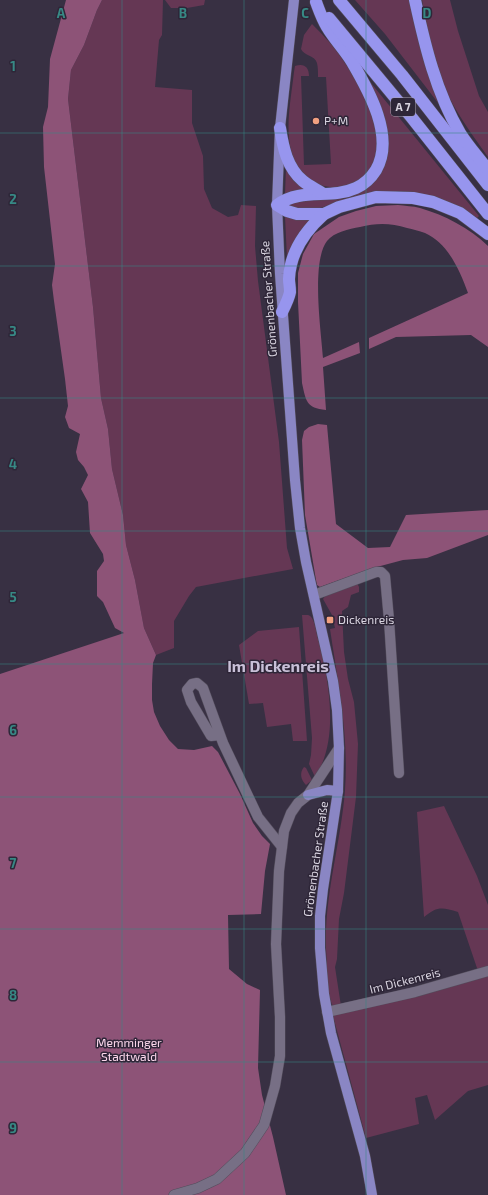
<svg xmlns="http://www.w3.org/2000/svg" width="488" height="1195" viewBox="0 0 488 1195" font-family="'Exo 2',sans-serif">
  <rect width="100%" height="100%" fill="#383043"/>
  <g fill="#653754">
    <polygon points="102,0 163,0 162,35 159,40 155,87 192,90 192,123 203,156 204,189 212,208 228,217 238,215 241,205 256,206 255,246 258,281 279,442 287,548 293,569 196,587 189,596 174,621 174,648 156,655 144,628 135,580 126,545 123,515 112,469 108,429 101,398 93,307 68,99 71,70 84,45 97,10"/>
    <polygon points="165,0 205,0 204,5 187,8 171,8"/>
    <polygon points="355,0 410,0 442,108 385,34"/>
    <path d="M422,0h28l8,31 21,65 9,16v45c-14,-20 -29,-40 -40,-62 -15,-29 -20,-63 -26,-95z"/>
    <path d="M312,24c9,9 19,19 26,29 17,23 38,59 40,88 0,3 -1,8 -2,12 -8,44 -69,46 -83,4 -9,-26 -2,-58 1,-85l1,-6c9,-3 14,1 14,10h-8l3,89 27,-1 -5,-87h-8c0,-5 0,-10 -1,-14 -2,-8 -13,-7 -16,-14l3,-14z"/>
    <path d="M371,83l108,133 -2,2c-27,-18 -58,-28 -90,-27 -10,1 -19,2 -28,4 -17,5 -55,24 -71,10 15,-11 37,-4 54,-6 13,-2 20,-8 29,-16 31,-27 15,-69 -2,-99z"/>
    <polygon points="286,168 294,181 307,190 291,191 285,194"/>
    <path d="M285,216l26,3c-12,13 -18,25 -24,40z"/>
    <path d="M357,583l2,4v5l-8,3 -3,12 -6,4 2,41 4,27 6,23 4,42 -2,53 -12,96 -5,26 -2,40 -2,8 6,39h-8c-6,-9 -6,-44 -7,-57 -2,-54 15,-106 19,-159 4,-55 -7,-107 -15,-161l5,-1 -3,-13 -9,-16 3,-4z"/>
    <path d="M302,615h6c7,2 8,17 10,24 11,41 22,100 -3,138l-6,-13 2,-9 1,-17z"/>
    <polygon points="299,627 307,741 293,741 291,724 267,727 263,703 249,704 239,645 258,631"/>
    <path d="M304,767l2,1 6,12 -6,5c-5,-5 -7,-12 -2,-18z"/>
    <path d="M444,806l33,70 11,29v62l-10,4 -20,-59c-16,-5 -21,-6 -34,5l-7,-105z"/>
    <polygon points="488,974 488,1085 468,1091 435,1120 427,1095 415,1098 419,1124 366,1138 333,1016 341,1012"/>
  </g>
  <g fill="#8d5377">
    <polygon points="66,0 102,0 97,10 84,45 71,70 68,99 93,307 101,398 108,429 112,469 123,515 126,545 135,580 144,628 156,655 153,663 152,684 152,700 154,712 160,726 169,740 178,749 194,750 212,746 218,752 240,794 253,823 262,836 270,844 265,871 261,914 228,915 229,969 247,984 260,990 258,1068 262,1095 273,1137 286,1195 0,1195 0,674 124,633 115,628 103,602 97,596 97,571 104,561 103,554 90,533 88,502 81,489 88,475 84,467 78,460 76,452 80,434 69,428 65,417 68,406 65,379 54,301 52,285 55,264 44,167 43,127 48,107 50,59"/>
    <path d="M398,205c7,1 15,1 22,3 24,7 50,20 68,38v101l-17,-12 -75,2 -27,12v-11l99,-45c-8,-22 -20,-50 -43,-60 -6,-2 -12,-4 -18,-5 -16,-5 -31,-5 -47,-1 -11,2 -26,5 -33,14 -16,21 -6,90 -4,117l36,-16 1,11 -37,14 3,43c-20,-2 -20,-9 -24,-27l-4,-81v-29l5,-19 11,-20 25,-17 17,-6 20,-5z"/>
    <polygon points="318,424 327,425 336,524 368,548 390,547 406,515 488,510 488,535 427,558 403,560 373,568 320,587 317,585 316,580 305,515 302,440 304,431 309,427"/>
  </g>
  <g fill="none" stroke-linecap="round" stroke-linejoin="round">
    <g stroke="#534d5c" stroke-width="11">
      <g id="minor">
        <polyline points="314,595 376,572 381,572 385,576 389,620 399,773"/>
        <polyline points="220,735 211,736 191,702 187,690 192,684 197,683 203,688 223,743 258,817 282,847"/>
        <polyline points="327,1012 415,992 488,971"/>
        <polyline points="174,1195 198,1188 217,1179 245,1153 264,1125 275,1086 280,1056 280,1017 276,944 279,871 284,831 291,813 298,803 308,795 339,748"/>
      </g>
    </g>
    <g stroke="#534d5c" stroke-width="11">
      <g id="major">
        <polyline points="294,0 280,128 277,205 280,274 295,480 300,528 306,562 333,681 337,710 339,748 338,791 323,889 320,916 320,948 324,994 331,1033 365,1156 372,1195"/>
        <polyline points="308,795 327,790 338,791"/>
      </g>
    </g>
    <g stroke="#534d5c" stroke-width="13">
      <g id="highway">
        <polyline points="339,0 402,75 488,185"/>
        <path d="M415,0c10,46 21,92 45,133 8,13 19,25 28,37"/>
        <path d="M316,2c3,8 6,17 11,25 7,12 17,22 25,35 17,29 43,75 24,108 -5,8 -11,14 -20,18 -26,12 -54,-1 -79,17l10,6 10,3h27l15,-7 37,-10 37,1 20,4 27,11 28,21"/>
        <polyline points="329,18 412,118 488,214"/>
        <path d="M280,128c3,19 7,40 23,53 6,5 13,8 19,12"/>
        <path d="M282,312c3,-6 7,-14 8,-20 0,-5 -1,-9 -1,-13 1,-27 16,-48 35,-65"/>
      </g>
    </g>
    <use href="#minor" stroke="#776f85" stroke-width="10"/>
    <use href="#major" stroke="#8a86c4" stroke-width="10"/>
    <use href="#highway" stroke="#9795ee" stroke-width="12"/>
  </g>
  <path fill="none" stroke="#378985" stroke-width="1" stroke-opacity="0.55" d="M122,0v1195M244,0v1195M366,0v1195M0,133h488M0,266h488M0,398h488M0,531h488M0,664h488M0,797h488M0,929h488M0,1062h488"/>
  <g fill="#f2a080" stroke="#2e2638" stroke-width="1.5">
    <circle cx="316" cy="121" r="4"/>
    <rect x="326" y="616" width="8" height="8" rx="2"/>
  </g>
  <g text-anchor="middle" stroke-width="3" stroke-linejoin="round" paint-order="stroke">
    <rect fill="#2e2638" stroke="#a6a0ae" stroke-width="1" x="391" y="98" width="24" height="18" rx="3"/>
    <g font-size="11" font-weight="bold" fill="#d9d4e0">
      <text x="403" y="111">A 7</text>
    </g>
    <g font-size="12" fill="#d9d4e0" stroke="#2e2638" text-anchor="start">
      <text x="324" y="125">P+M</text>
      <text x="338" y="624">Dickenreis</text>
    </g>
    <g font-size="12" fill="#d9d4e0" stroke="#2e2638">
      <text transform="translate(269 299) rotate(-94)" y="4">Grönenbacher Straße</text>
      <text transform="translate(316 859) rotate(-82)" y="4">Grönenbacher Straße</text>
      <text transform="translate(405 981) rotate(-14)" y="4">Im Dickenreis</text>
    </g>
    <g font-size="12" fill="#fcd7ec" stroke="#2e2638">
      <text x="129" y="1047">Memminger<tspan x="129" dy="14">Stadtwald</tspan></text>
    </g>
    <g font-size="16" font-weight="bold" fill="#c9c0d8" stroke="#2e2638">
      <text x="278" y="672">Im Dickenreis</text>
    </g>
  </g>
  <g font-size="13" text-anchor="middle" font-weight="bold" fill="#378985" stroke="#2e2638" stroke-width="3" stroke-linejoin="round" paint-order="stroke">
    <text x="61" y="18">A</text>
    <text x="183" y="18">B</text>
    <text x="305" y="18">C</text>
    <text x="427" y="18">D</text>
    <text x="13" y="71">1</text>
    <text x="13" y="204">2</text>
    <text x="13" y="336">3</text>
    <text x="13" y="469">4</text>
    <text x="13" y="602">5</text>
    <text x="13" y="735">6</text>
    <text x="13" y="868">7</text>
    <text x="13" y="1000">8</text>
    <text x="13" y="1133">9</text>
  </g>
</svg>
